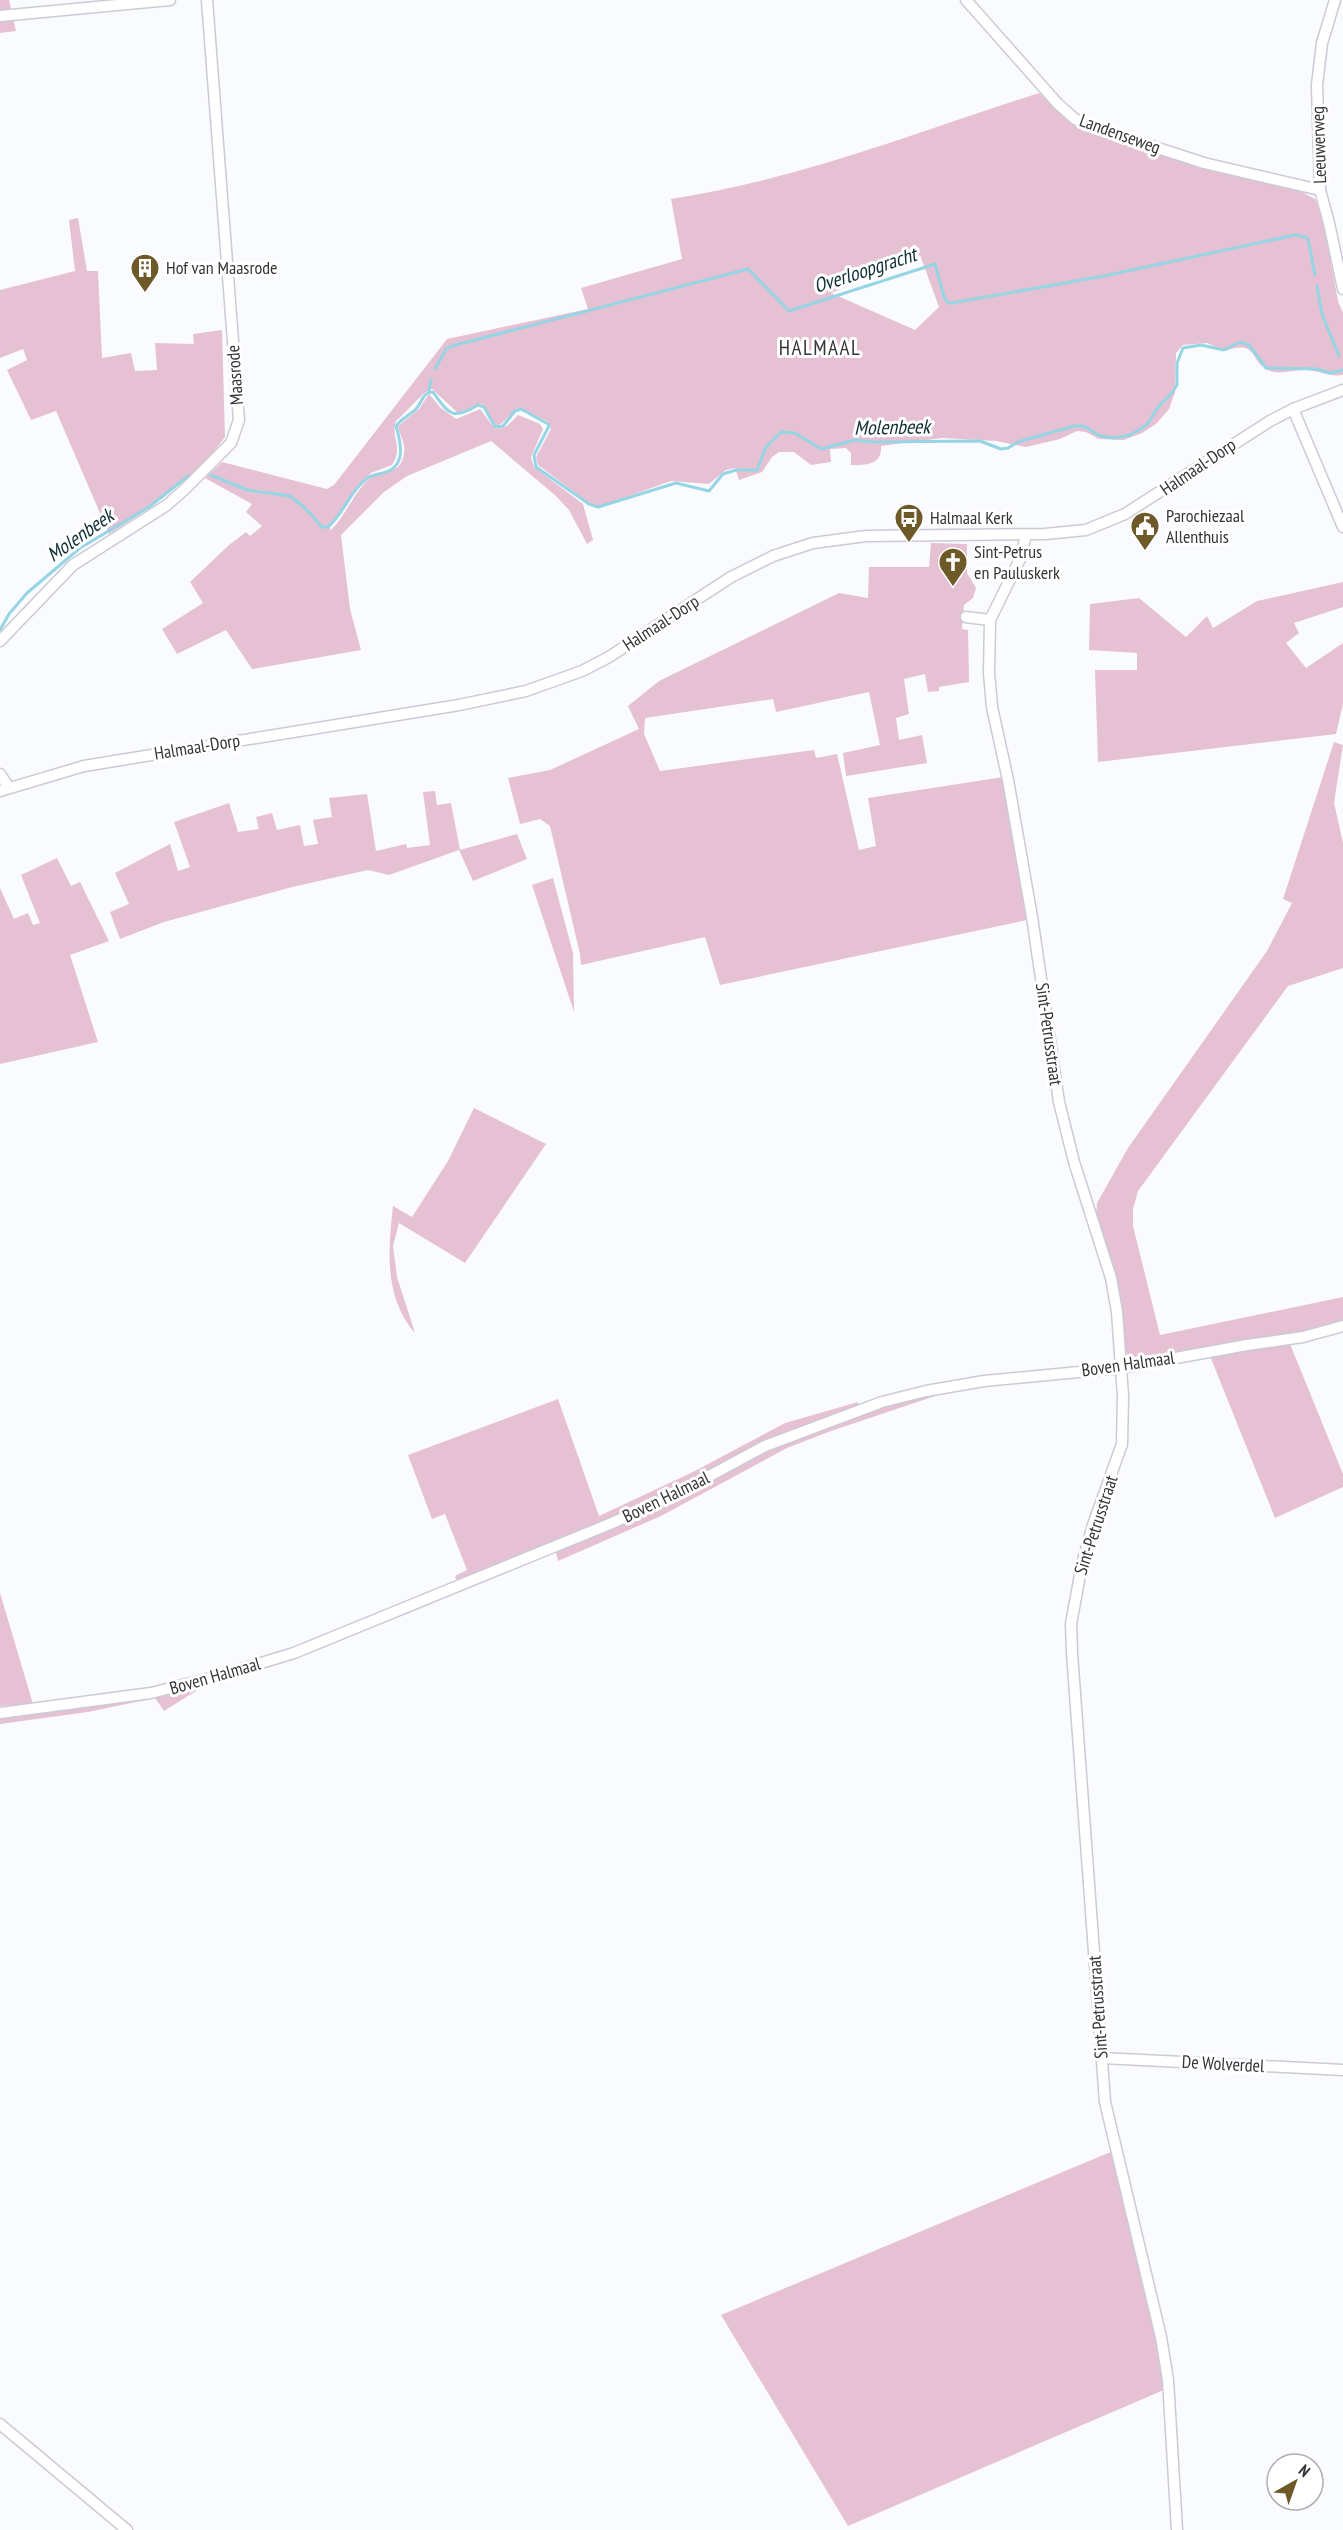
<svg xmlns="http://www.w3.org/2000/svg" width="1343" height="2530" viewBox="0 0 1343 2530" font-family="'PT Sans Narrow',sans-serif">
  <rect width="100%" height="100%" fill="#fafbff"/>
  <g fill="#e5c1d3" fill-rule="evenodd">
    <polygon points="0,0 9,0 16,31 0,33"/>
    <path d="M1039,93l28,27 16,11 213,58 19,10 8,20 15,82 5,12v62c-13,2 -23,-4 -36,-5 -12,-1 -26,5 -37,1 -22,-9 -10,-32 -45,-20l-18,-8 -24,2 -7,8 -1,39 -6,17 -13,15 -14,9 -18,7 -25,-1 -13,-7 -9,-1 -17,8 -34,8 -30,-6 -54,-3 -61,8c1,19 -14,19 -30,19v-12l-5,-5 -16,1 1,13 -20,3 -17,-13h-15l-7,5 -10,15 -23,8 -4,-12 -9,2 -17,14 -38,-3 -73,26 -9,-4 -51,-38 -2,-8 15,-28 -4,-8 -29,-12c-9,4 -12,14 -22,17l-14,-22 -24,9 -26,-24c-9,2 -27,25 -36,32 -6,16 8,25 -4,44l-21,8 -7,7 -35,46 2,4c15,-15 23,-38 39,-52 12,-10 31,-1 34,-25 2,-10 -5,-19 -6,-27l21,-17 10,-15 12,14 15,11 24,-10 15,20 12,-3 11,-11 22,9 3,5 -12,28 3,10 49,37 10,36 -6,4 -18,-34 -13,-14 -65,-55 -84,35 -23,16 -43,43 9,74 11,41 -109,19 -26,-39 -49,24 -15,-25 41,-26 -13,-21 39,-37 17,-13 4,4 12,-10 -16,-14 6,-8 -47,-26 17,-16 105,27 7,-4 113,-146 141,-30 -7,-21 101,-29 -11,-60c126,-19 247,-67 368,-106zM920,255l19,52 -24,23 -84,-37z"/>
    <path d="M78,218l9,53h11l4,87 29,-5 4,18 22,-1 -2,-27 39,1 -1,-10 29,-4 3,107c-30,42 -74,70 -116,97l-53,-123 -25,9 -24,-50 20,-10 -4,-11 -23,9v-68l75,-19 -6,-51z"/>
    <polygon points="931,543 967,544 967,573 976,588 973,598 964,605 962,629 968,630 969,682 939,687 939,691 928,692 925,674 904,679 909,714 896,718 899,740 922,735 927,763 846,776 843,753 880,745 869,692 776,712 773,699 645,718 644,734 660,771 814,750 816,758 837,754 859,850 876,846 868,798 1003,777 1027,920 720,985 705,937 581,965 580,954 550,826 540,819 520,824 508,778 550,770 639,729 628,706 659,681 839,593 868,598 869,567 929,567"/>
    <polygon points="1343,582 1343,607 1294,623 1299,633 1286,643 1306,668 1343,643 1343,704 1336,734 1098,762 1095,670 1137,670 1137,653 1089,650 1090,604 1139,598 1186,637 1207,616 1213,628 1257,601"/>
    <polygon points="1334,742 1343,745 1334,803 1343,843 1343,968 1288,986 1138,1191 1133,1209 1133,1226 1160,1335 1343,1297 1343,1324 1309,1333 1130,1361 1127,1357 1116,1280 1096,1216 1097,1203 1128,1148 1267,951 1292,903 1283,899"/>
    <polygon points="435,791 437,805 451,803 460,850 517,834 527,859 473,881 459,850 389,875 368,870 292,887 164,922 120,939 110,912 129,904 115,873 170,844 178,871 190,867 174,822 229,803 238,832 259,829 256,817 272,813 277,830 300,825 304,846 318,844 313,820 332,817 329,798 367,794 376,851 406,844 407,848 430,845 423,792"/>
    <polygon points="57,858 71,886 80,882 109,941 70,955 98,1042 0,1064 0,888 14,919 28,913 33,925 40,923 21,875"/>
    <polygon points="553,878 573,953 574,1012 532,885"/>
    <path d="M474,1108l72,36 -81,119 -66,-40 -6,23 4,31 18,56c-31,-35 -27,-83 -22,-127l19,11 36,-56z"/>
    <polygon points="1290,1344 1343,1474 1343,1487 1275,1518 1210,1356"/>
    <polygon points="956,1389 831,1431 787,1448 661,1516 558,1561 554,1545 457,1582 455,1576 467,1570 445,1514 432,1519 408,1455 558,1399 599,1516 693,1472 785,1423 858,1402 859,1407 766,1450 871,1408"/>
    <polygon points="0,1593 33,1704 0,1706"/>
    <polygon points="259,1667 199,1689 164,1711 155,1698 88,1712 0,1724 0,1716"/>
    <polygon points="1113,2151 1153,2313 1166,2389 848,2526 721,2315"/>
  </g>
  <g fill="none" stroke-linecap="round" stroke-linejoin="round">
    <g stroke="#95d5e4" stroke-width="3">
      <polyline points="1317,286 1322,314 1339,356"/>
      <polyline points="435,369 446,349 452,346 748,269 789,311 935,264 944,297 948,303 952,303 1104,276 1295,235 1306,237 1308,239 1315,275"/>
      <polyline points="429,391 431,380"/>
      <path d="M211,475l36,15 43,6 16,13 16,18h6c14,-12 19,-28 31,-41 10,-11 11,-10 24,-13 24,-6 18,-30 13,-47 5,-7 14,-11 20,-17 6,-7 7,-17 17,-17 16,22 19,29 45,13l6,2 11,20 8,-1 12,-15 6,-2 27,15 1,2 -15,29 2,12 53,37 9,3 78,-24 33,8 14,-17 13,-4h21l9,-23 15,-15 14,1 26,16 34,-9 17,2 108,-1 21,8 7,-1 10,-6 56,-16h10l16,10 15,2 15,-3 17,-10 11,-18 14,-14 5,-8v-22l6,-15 18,-3 23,5 16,-8 9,3 17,23 51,1 13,4 13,-3"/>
      <polyline points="0,630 9,614 27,593 80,548 149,507 188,476"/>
    </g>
    <g stroke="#cacbd5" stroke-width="13">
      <g id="minor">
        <polyline points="966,0 1058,104 1075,119 1087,125 1204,163 1320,190"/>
        <polyline points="1335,0 1322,43 1317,85 1320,190 1329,223 1343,289"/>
        <polyline points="0,16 170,0"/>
        <polyline points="1293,409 1343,527"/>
        <polyline points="1026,535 1020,559 990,620 989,673 992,707 1008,780 1032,917 1059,1102 1074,1162 1111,1278 1117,1312 1123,1396 1122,1444 1093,1525 1082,1564 1071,1624 1072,1653 1105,2102 1161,2337 1168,2380 1177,2530"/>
        <polyline points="966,617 990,620"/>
        <polyline points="0,641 73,565 167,505 185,489 231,443 239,420 207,0"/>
        <polyline points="0,774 9,788"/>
        <polyline points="0,791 84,766 459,705 526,691 582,671 609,657 731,577 773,556 813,543 866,536 1045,534 1086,530 1125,514 1270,421 1293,409 1343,390"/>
        <polyline points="0,1713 151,1693 218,1676 294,1653 612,1523 665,1500 765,1446 882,1402 926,1391 984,1381 1121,1368 1247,1345 1303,1337 1343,1326"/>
        <polyline points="1102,2058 1343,2070"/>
        <polyline points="0,2424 127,2530"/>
      </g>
    </g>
    <use href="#minor" stroke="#fff" stroke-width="10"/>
  </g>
  <defs>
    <g id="building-pin" transform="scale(1.5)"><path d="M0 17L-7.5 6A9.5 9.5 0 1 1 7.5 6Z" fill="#6e5928" stroke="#fff"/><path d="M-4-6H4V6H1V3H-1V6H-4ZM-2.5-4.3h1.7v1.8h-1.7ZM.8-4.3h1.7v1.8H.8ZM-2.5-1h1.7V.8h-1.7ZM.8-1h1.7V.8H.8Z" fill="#fff"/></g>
    <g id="bus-pin" transform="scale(1.5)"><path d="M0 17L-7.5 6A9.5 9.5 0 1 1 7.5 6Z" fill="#6e5928" stroke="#fff"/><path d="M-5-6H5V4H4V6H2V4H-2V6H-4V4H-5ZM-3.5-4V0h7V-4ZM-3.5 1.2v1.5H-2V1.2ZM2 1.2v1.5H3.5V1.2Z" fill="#fff"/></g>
    <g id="civic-pin" transform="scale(1.5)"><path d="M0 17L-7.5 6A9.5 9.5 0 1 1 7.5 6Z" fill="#6e5928" stroke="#fff"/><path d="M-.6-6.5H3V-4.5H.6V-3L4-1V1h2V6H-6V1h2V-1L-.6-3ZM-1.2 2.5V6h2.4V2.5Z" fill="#fff"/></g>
    <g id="church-pin" transform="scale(1.5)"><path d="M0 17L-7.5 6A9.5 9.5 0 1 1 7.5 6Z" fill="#6e5928" stroke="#fff"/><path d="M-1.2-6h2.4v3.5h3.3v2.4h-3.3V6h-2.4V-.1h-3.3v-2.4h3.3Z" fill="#fff"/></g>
  </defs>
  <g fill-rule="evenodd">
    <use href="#building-pin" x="145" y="268"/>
    <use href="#bus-pin" x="909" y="518"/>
    <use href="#civic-pin" x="1145" y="526"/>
    <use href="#church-pin" x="953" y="562"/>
  </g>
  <g text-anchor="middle" stroke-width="6" stroke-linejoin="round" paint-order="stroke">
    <g font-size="18" fill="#353539" stroke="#fff">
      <text transform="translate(1120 134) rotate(20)" y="6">Landenseweg</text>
      <text transform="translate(1319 145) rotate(-92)" y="6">Leeuwerweg</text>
      <text transform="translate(235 375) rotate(-94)" y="6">Maasrode</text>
      <text transform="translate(1198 467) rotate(-34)" y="6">Halmaal-Dorp</text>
      <text transform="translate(661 623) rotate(-33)" y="6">Halmaal-Dorp</text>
      <text transform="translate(197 747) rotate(-9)" y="6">Halmaal-Dorp</text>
      <text transform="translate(1049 1034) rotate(82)" y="6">Sint-Petrusstraat</text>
      <text transform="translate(1128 1364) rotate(-8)" y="6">Boven Halmaal</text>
      <text transform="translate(666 1497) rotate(-26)" y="6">Boven Halmaal</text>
      <text transform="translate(1096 1525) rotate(-72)" y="6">Sint-Petrusstraat</text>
      <text transform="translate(215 1676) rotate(-16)" y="6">Boven Halmaal</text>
      <text transform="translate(1098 2007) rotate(-94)" y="6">Sint-Petrusstraat</text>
      <text transform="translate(1223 2064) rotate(3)" y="6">De Wolverdel</text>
    </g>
    <g font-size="18" fill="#353539" stroke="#fff" text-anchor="start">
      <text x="166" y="274">Hof van Maasrode</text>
      <text x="1166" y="522">Parochiezaal<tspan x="1166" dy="21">Allenthuis</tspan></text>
      <text x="930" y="524">Halmaal Kerk</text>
      <text x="974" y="558">Sint-Petrus<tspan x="974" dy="21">en Pauluskerk</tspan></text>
    </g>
    <g font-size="20" font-style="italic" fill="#0e2e35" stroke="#fff">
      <text transform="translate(865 270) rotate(-18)" y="7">Overloopgracht</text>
      <text transform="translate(892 427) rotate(-1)" y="7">Molenbeek</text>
      <text transform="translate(80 535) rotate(-35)" y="7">Molenbeek</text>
    </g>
    <g font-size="21" letter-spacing="1.5" fill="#353539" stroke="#fff">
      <text x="820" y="355">HALMAAL</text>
    </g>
  </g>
  <g transform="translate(1295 2482) rotate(40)"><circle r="28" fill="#ffffff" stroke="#aeaeb0" stroke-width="1.5"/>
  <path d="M0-4.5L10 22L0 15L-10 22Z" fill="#6e5928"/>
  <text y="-9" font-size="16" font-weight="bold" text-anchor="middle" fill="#353539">N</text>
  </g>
</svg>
